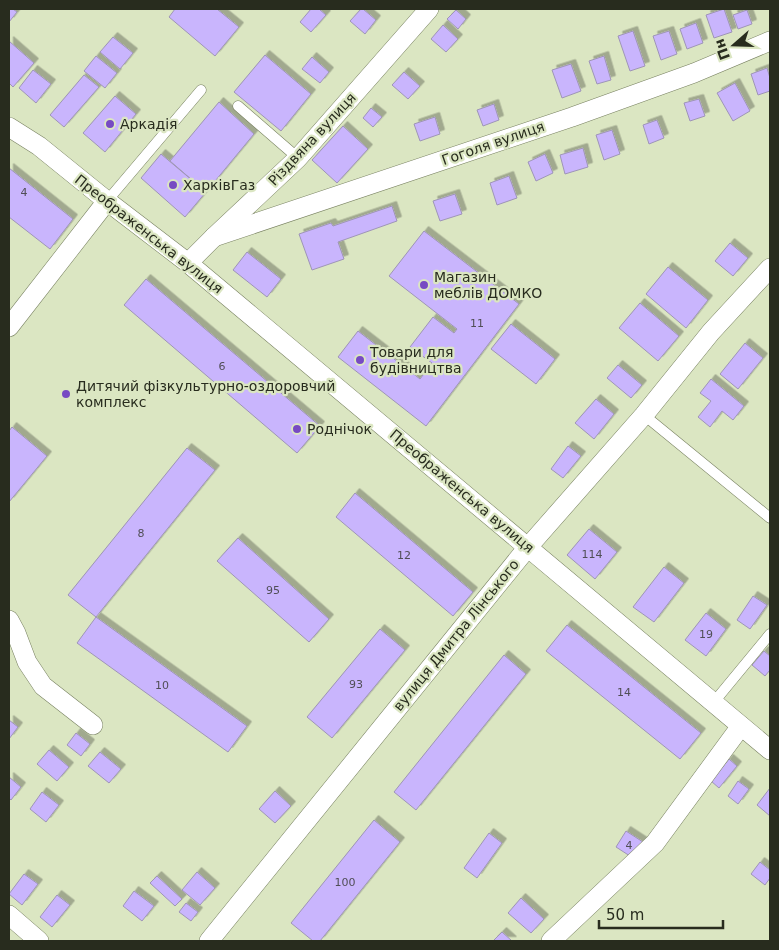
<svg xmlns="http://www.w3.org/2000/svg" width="779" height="950" viewBox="0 0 779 950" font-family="'DejaVu Sans',sans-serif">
  <defs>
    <filter id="shadow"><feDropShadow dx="4.5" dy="-4.5" stdDeviation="0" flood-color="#0004"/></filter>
  </defs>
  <rect width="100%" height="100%" fill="#dbe6c2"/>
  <g fill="#c9b5fd" stroke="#9e95b6" filter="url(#shadow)">
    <polygon points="9,9 13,9 17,12 9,22"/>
    <polygon points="175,9 217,9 239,27 215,56 169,17"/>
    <polygon points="311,9 319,9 326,15 311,32 300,22"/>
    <polygon points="361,9 363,9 376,20 365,34 350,21"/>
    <polygon points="724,9 732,32 714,38 706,15"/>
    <polygon points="456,10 466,19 458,29 447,19"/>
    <polygon points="747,10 752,24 738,29 733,15"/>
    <polygon points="696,23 703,43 687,49 680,29"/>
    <polygon points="443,25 458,39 446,52 431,39"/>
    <polygon points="633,31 645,66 630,71 618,36"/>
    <polygon points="669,31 677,54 661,60 653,36"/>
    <polygon points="113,37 133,53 120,69 100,52"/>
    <polygon points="9,41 34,63 13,87 9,83"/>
    <polygon points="265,55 311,94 281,131 234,92"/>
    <polygon points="96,56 117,73 105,88 84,71"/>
    <polygon points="604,56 611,80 597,84 589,61"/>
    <polygon points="312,57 329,72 320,83 302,69"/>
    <polygon points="571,64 581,91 562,98 552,70"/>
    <polygon points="767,68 770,78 770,91 758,95 751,74"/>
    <polygon points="33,70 51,84 36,103 19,88"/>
    <polygon points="404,72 420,86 408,99 392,85"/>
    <polygon points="84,75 99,87 64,127 50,115"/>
    <polygon points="735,83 750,111 733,121 717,93"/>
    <polygon points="115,96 136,114 105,152 83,133"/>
    <polygon points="699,99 705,116 690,121 684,103"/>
    <polygon points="219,102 254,134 206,192 170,161"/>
    <polygon points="494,104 499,120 483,126 477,110"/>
    <polygon points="371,108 382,117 373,127 363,118"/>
    <polygon points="435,117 440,134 420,141 414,124"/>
    <polygon points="657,120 664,138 649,144 643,125"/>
    <polygon points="343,126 368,149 337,183 312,160"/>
    <polygon points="612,130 620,154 604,160 596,135"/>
    <polygon points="583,148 588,167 565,174 560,155"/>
    <polygon points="161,154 206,192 185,217 141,178"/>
    <polygon points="545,154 553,173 536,181 528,162"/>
    <polygon points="9,168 73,219 50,249 9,217"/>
    <polygon points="509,176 517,198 497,205 490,183"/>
    <polygon points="455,194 462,214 440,221 433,201"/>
    <polygon points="392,206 397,221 338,242 344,259 312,270 299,234 331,223 333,226"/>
    <polygon points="424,231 519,304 426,426 338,357 358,331 420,379 432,363 410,347 433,317 454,333 457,329 389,276"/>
    <polygon points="730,243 748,258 733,276 715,261"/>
    <polygon points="247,252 281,279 267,297 233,270"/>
    <polygon points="668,267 708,300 686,328 646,294"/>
    <polygon points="146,279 320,426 297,453 124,305"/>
    <polygon points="640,303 679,336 658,361 619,328"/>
    <polygon points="511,324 555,359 536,384 491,349"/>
    <polygon points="745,343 763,358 738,389 720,374"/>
    <polygon points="618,365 642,385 631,398 607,378"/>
    <polygon points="711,379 744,406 733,420 722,411 710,427 698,417 711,401 700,393"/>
    <polygon points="596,399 614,414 594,439 575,423"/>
    <polygon points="12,427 47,456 9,502 9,431"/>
    <polygon points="568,446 581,456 563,478 551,469"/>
    <polygon points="187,448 215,470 96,617 68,595"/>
    <polygon points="355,493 473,592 453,616 336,517"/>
    <polygon points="589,529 617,552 595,579 567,555"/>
    <polygon points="238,538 329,619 309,642 217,561"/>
    <polygon points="664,567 684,583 654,622 633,607"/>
    <polygon points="753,596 767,605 750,629 737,620"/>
    <polygon points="706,613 726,629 706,656 685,640"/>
    <polygon points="96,617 247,726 228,752 77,643"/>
    <polygon points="567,625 701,733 680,759 546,651"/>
    <polygon points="380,629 405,650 332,738 307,717"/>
    <polygon points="764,651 770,656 770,670 765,676 752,665"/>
    <polygon points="504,655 526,674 416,810 394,792"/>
    <polygon points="9,720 18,727 9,739"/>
    <polygon points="76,733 90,744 81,756 67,745"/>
    <polygon points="49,750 69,767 57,781 37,764"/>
    <polygon points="100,752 121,769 109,783 88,766"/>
    <polygon points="729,759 737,766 719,788 711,781"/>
    <polygon points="9,777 21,787 11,800 9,798"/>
    <polygon points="738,781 749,789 738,804 728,796"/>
    <polygon points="770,788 770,816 757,805"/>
    <polygon points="275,791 291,806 275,823 259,809"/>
    <polygon points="42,792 59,805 46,822 30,809"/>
    <polygon points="374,820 400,842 320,941 313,941 291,923"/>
    <polygon points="626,831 643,842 633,858 616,847"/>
    <polygon points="489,833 502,843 477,878 464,868"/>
    <polygon points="760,862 770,870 770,878 765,885 751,874"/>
    <polygon points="197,872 215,888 200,905 182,890"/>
    <polygon points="24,874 38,884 22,905 9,894"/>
    <polygon points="157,876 182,899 175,906 150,883"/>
    <polygon points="134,891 154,906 142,921 123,906"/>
    <polygon points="57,895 70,905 52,927 40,917"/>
    <polygon points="521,898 544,919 531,933 508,913"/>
    <polygon points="186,903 198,912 191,921 179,912"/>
    <polygon points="502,932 512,941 493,941"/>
  </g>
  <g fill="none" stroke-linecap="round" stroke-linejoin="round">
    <g stroke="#788161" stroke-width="11">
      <g id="lane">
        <polyline points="238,106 298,158"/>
        <polyline points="107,201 201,90"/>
        <polyline points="644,415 770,518"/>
        <polyline points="714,702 770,634"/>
      </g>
    </g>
    <g stroke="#788161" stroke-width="20">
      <g id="street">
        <polyline points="9,127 39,146 107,201 188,263 770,750"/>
        <polyline points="214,237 572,117 694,73 770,41"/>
        <polyline points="188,263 214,237 298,158 429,9"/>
        <polyline points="9,327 107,201"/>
        <polyline points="9,620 16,633 27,662 43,686 93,725"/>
        <polyline points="9,915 39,941"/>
        <polyline points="209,941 528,547 644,415 711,332 770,268"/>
        <polyline points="551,941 655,843 741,726"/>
      </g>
    </g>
    <use href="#lane" stroke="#fff" stroke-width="10"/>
    <use href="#street" stroke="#fff" stroke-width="19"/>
  </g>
  <g fill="#774ac3" stroke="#dbe6c2" stroke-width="2">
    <circle cx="110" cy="124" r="5"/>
    <circle cx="173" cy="185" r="5"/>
    <circle cx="424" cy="285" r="5"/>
    <circle cx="360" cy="360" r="5"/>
    <circle cx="66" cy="394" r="5"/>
    <circle cx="297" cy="429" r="5"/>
  </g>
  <g text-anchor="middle" stroke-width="4.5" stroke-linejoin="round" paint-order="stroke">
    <g font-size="11" fill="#504e56">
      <text x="24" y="196">4</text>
      <text x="477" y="327">11</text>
      <text x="222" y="370">6</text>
      <text x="141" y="537">8</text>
      <text x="592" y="558">114</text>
      <text x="404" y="559">12</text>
      <text x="273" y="594">95</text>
      <text x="706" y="638">19</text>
      <text x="356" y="688">93</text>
      <text x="162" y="689">10</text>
      <text x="624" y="696">14</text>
      <text x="629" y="849">4</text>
      <text x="345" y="886">100</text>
    </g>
    <g font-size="14" fill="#282c1e" stroke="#dbe6c2" text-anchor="start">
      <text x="120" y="129">Аркадія</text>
      <text x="183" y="190">ХарківГаз</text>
      <text x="434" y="282">Магазин<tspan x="434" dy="16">меблів ДОМКО</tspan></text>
      <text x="370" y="357">Товари для<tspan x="370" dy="16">будівництва</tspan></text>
      <text x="76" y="391">Дитячий фізкультурно-оздоровчий<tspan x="76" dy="16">комплекс</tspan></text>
      <text x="307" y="434">Роднічок</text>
    </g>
    <g font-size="14" fill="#282c1e" stroke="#dbe6c2">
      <text transform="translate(312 139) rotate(-47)" y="5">Різдвяна вулиця</text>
      <text transform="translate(493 143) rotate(-19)" y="5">Гоголя вулиця</text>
      <text transform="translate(149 234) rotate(38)" y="5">Преображенська вулиця</text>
      <text transform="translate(462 491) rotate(40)" y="5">Преображенська вулиця</text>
      <text transform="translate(456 635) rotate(-51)" y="5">вулиця Дмитра Лінського</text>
    </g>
  </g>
  <rect width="779" height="950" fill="none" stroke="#282c1e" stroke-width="20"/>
  <g transform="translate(734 45) rotate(250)" stroke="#dbe6c2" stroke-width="4" paint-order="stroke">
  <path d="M0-4L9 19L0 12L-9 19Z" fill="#282c1e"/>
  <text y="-8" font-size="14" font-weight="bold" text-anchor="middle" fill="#282c1e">Пн</text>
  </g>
  <path d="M599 920v8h124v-8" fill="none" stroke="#282c1e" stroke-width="2.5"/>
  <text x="606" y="920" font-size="15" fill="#282c1e" stroke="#dbe6c2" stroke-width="4" paint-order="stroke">50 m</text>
</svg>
